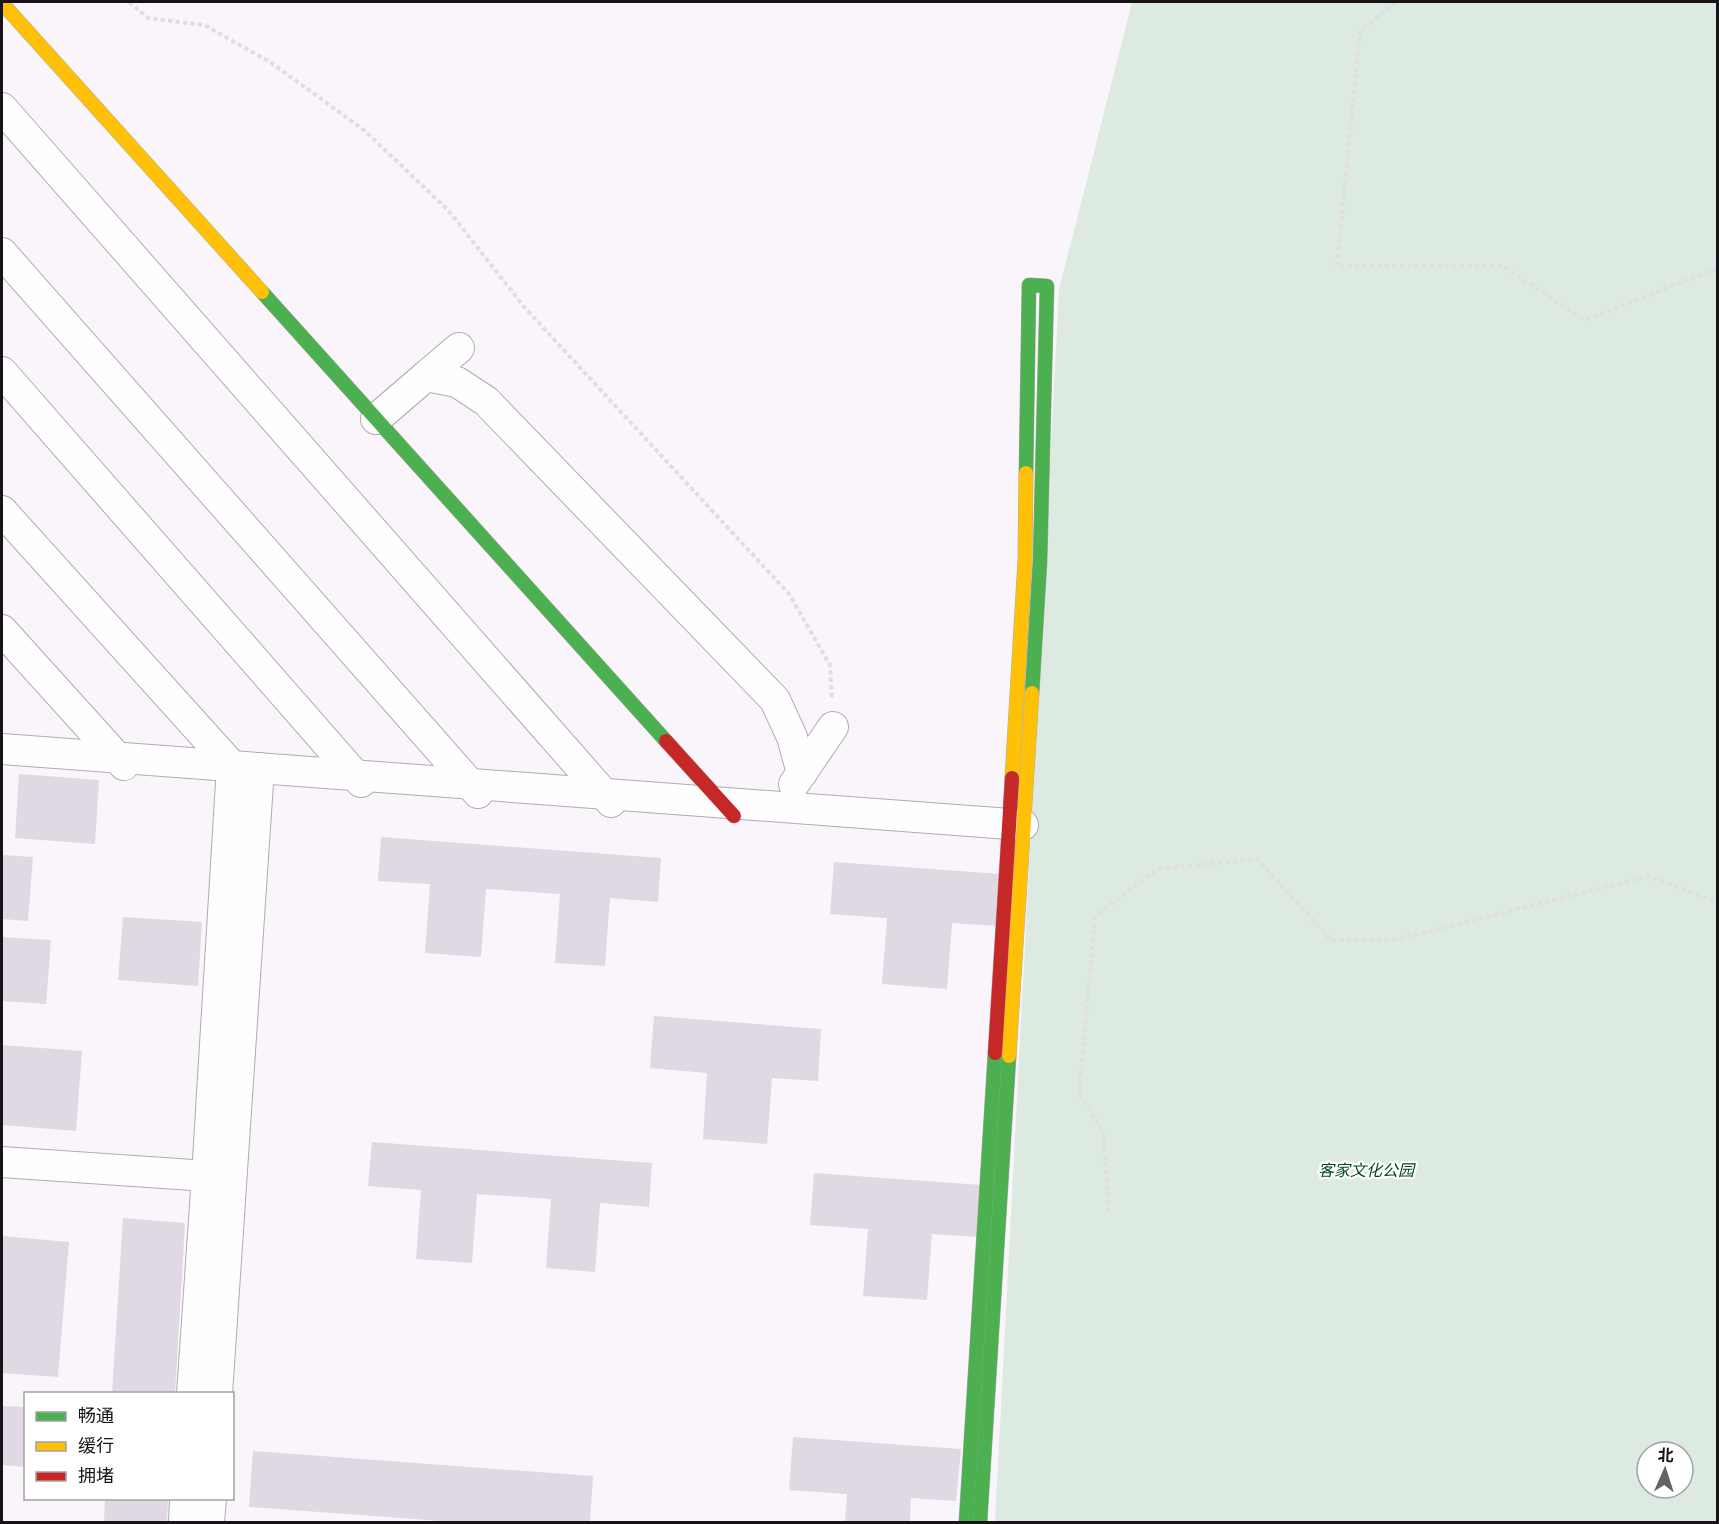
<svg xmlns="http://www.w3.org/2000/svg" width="1719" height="1524" viewBox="0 0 1719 1524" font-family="Merriweather,'Noto Sans SC',serif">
  <rect width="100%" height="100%" fill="#faf5fb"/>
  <path fill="#ddeae2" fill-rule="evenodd" d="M1132,2h585v1520h-722l64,-1232zM1647,1452h36v36h-36z"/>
  <g fill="#e0d8e2">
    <polygon points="19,774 99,780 95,844 15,838"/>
    <polygon points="381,837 661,858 658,902 610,898 605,966 555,963 560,894 486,889 481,957 425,953 430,884 378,881"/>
    <polygon points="2,855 33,857 28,921 2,919"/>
    <polygon points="834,862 1001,874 997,926 952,923 947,989 882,984 887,918 830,914"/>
    <polygon points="123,917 202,922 198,986 118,980"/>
    <polygon points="2,937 51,940 46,1004 2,1001"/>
    <polygon points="654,1016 821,1029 818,1081 772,1078 767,1144 703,1139 707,1073 650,1068"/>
    <polygon points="2,1045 82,1051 76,1131 2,1125"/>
    <polygon points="372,1142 652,1163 649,1207 600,1203 595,1272 546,1268 551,1199 477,1194 472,1263 416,1259 421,1190 368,1186"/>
    <polygon points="814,1173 981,1185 978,1237 932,1234 927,1300 863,1296 868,1229 810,1225"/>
    <polygon points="123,1218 185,1223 175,1394 112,1394"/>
    <polygon points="2,1236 69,1242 58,1377 2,1373"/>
    <polygon points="3,1406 26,1407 26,1467 2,1465"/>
    <polygon points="793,1437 961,1449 956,1501 911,1498 910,1522 845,1522 847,1494 789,1490"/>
    <polygon points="253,1451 593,1476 590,1522 455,1522 249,1507"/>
    <polygon points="105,1498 168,1498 167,1522 104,1522"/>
  </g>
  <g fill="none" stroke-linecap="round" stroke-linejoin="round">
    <g stroke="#b0abb1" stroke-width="32">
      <g id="street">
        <polyline points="2,108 611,802"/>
        <polyline points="2,253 478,793"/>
        <polyline points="2,372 361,782"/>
        <polyline points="426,376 459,348"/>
        <polyline points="376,419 426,376 457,382 486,401 775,700 792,737 802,773"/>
        <polyline points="2,511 232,766 207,1176 231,1178"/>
        <polyline points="2,630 124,765"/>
        <polyline points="2,749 1023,825"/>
        <polyline points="794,784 833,727"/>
        <polyline points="2,1162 207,1176 192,1394"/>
        <polyline points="217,1394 259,768"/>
        <polyline points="184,1522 185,1498"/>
        <polyline points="209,1522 211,1498"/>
      </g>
    </g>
    <g stroke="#b0abb1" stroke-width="15">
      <g id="fast">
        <polyline points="262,292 666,741"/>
        <polyline points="1026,473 1029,285 1047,286 1040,561 1032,693"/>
        <polyline points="966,1522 995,1053"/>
        <polyline points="980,1522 1009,1056"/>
      </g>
    </g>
    <g stroke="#b0abb1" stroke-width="15">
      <g id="slow">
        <polyline points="2,3 262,292"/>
        <polyline points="1012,778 1025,560 1026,473"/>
        <polyline points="1009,1056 1032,693"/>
      </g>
    </g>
    <g stroke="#b0abb1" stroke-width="15">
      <g id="jam">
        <polyline points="666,741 734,816"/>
        <polyline points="995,1053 1012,778"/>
      </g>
    </g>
    <g stroke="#e0dee0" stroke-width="4" stroke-dasharray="4.5 3" stroke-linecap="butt">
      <polyline points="129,2 148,18 204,25 270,62 364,130 448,210 525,308 789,594 830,665 832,699"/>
      <polyline points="1396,2 1360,31 1337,266 1502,266 1585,320 1718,268"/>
      <polyline points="1109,1212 1103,1131 1079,1093 1095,916 1158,869 1257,859 1331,940 1398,939 1649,876 1718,903"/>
    </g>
    <use href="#street" stroke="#fefefe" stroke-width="30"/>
    <use href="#fast" stroke="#4caf50" stroke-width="14"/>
    <use href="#slow" stroke="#ffc107" stroke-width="14"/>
    <use href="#jam" stroke="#c62828" stroke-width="14"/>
  </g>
  <g text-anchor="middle" stroke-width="4.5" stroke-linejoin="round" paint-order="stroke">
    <g font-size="16" font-style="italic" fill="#034825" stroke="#fff">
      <text x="1366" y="1176">客家文化公园</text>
    </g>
  </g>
  <rect width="1719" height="1524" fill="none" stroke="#171318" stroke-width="6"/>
  <rect x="24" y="1392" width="210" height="108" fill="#ffffff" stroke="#a2a1a3" stroke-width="1.5"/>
  <rect x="36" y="1412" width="30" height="9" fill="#4caf50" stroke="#a2a1a3" stroke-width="1.5"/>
  <text x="78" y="1422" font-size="18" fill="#171318">畅通</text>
  <rect x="36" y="1442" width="30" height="9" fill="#ffc107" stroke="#a2a1a3" stroke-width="1.5"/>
  <text x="78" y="1452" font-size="18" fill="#171318">缓行</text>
  <rect x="36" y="1472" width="30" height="9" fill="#c62828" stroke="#a2a1a3" stroke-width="1.5"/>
  <text x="78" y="1482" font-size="18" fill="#171318">拥堵</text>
  <g transform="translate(1665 1470) rotate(3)"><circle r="28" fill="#ffffff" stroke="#a2a1a3" stroke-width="1.5"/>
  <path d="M0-4.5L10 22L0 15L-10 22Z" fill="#666267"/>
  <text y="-9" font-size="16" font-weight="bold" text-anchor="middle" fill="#171318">北</text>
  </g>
</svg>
